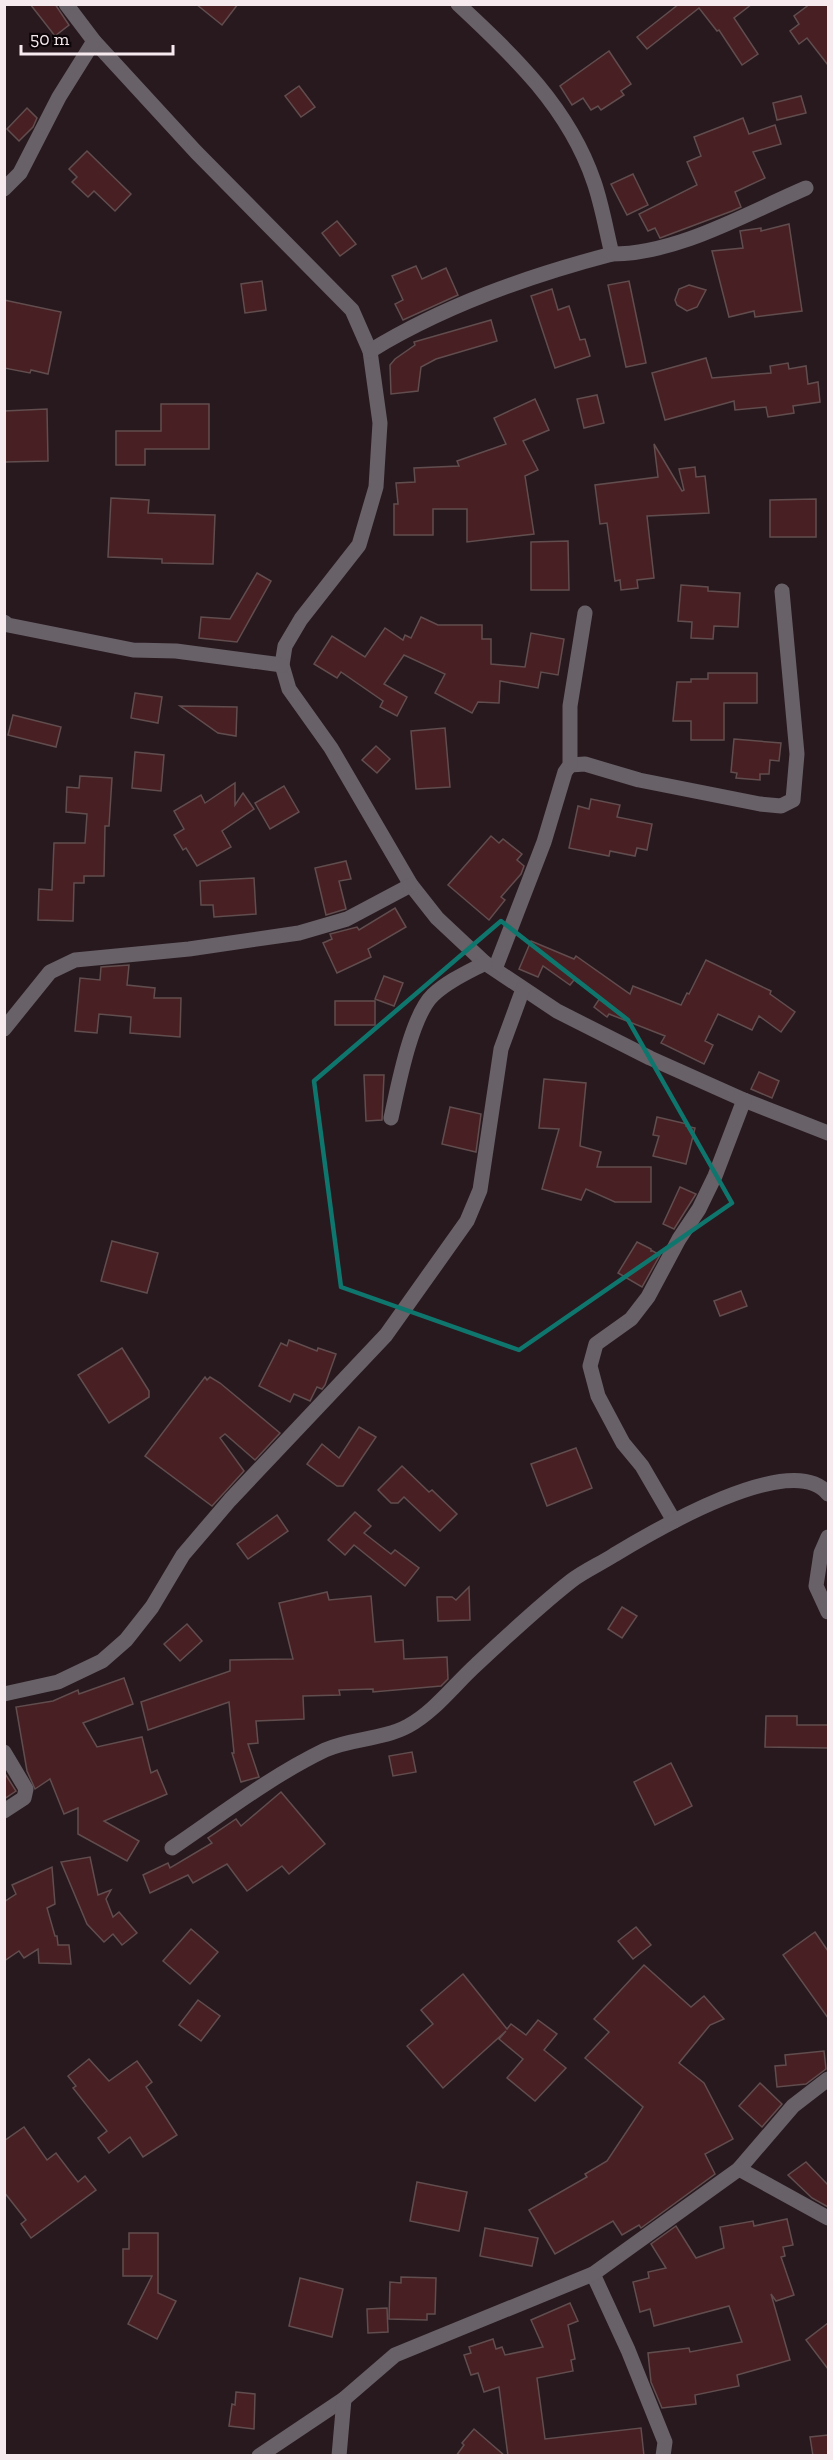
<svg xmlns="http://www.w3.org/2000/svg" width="833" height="2460" viewBox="0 0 833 2460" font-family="'Zilla Slab',serif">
  <rect width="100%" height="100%" fill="#28191f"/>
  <g fill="#481f23" stroke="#614d4e" stroke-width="1.5">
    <polygon points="30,4 55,4 69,25 55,36"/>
    <polygon points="196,4 238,4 222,25"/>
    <polygon points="679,4 752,4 734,18 758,54 742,65 719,30 717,31 699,8 647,49 637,37"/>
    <polygon points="810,4 828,4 828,65 807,38 799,44 790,31 799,24 794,16"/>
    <polygon points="609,51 631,84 621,91 624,95 601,110 598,106 591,110 583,98 572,105 560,86"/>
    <polygon points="299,86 315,107 301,117 285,96"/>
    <polygon points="801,96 806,113 777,120 773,103"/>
    <polygon points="27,108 37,118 33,127 19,141 7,129"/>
    <polygon points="743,118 749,134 775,125 781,144 753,152 765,178 735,192 741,207 732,211 660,238 655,228 648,231 639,214 697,185 687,162 701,156 694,137"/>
    <polygon points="87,151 131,194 115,211 94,191 88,197 72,182 77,177 69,169"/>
    <polygon points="633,174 648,205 627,215 611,184"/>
    <polygon points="337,221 356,244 340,256 322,233"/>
    <polygon points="789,224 802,311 755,317 754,311 729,317 712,251 743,248 740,231 761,228 761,231"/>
    <polygon points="416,266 422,279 446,268 458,295 403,320 395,304 403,300 392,276"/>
    <polygon points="262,281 266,310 245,313 241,284"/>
    <polygon points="629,281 646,363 626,367 608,285"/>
    <polygon points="689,285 706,290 697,307 687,311 677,305 675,300 679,289"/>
    <polygon points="552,289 558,310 569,306 580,340 585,339 590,356 555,368 531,296"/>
    <polygon points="4,300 61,312 48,374 31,370 30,373 4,368"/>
    <polygon points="491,320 497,341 436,359 421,367 418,391 391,394 390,365 395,359 415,345 414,342"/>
    <polygon points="706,358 712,378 771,373 770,366 788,363 789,369 806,366 808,384 818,382 820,402 793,406 794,413 768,417 766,407 735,410 734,401 665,420 652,373"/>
    <polygon points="597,395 604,423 584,428 577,399"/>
    <polygon points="535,399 549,430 523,441 538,470 525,476 534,534 467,542 467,509 433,509 433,535 394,535 394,504 398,504 396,483 415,482 414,468 459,466 457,461 506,444 494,418"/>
    <polygon points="161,404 209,404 209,449 145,449 145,465 116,465 116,431 161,431"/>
    <polygon points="47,409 48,461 5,462 4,411"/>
    <polygon points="654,444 682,491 684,490 679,469 695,467 696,477 705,476 709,513 647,516 654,578 637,580 638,588 621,590 620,580 615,581 607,523 600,524 595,485 658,477"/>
    <polygon points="111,498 149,500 148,513 215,515 213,564 162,563 162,559 108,557"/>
    <polygon points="816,499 816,537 770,537 770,500"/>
    <polygon points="568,541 569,590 531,590 531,542"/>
    <polygon points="257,573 271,581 237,642 199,638 201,617 230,619"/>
    <polygon points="681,585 708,587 708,591 740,593 738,627 714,626 713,639 691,638 692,622 678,621"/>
    <polygon points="421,617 438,625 482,625 482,639 491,639 491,664 525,667 531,633 564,639 558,675 541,672 538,688 500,681 499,703 478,702 472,713 435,693 445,674 404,655 384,684 407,697 397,716 380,707 383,701 341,672 337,678 314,664 332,636 365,657 385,628 403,640 405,635 411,638"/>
    <polygon points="708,673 757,673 757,703 724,703 724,740 691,740 691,721 673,721 677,682 691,682 691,679 708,679"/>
    <polygon points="135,693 162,697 158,723 131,718"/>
    <polygon points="180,706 237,707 236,736 218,733"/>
    <polygon points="13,715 61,727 56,747 8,735"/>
    <polygon points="445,728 450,787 416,789 411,731"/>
    <polygon points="734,739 781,743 779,761 770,760 769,774 760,774 760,780 736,778 737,773 731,772"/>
    <polygon points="376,746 390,759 377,773 362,760"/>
    <polygon points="135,752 164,755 161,791 132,788"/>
    <polygon points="80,776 112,778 109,826 105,826 104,876 84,876 84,883 74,883 73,921 38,920 39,889 52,890 54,843 85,843 87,814 66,812 67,787 79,788"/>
    <polygon points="235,783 235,805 243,793 254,809 222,831 231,847 197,866 186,848 183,850 174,835 184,829 174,811 201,795 205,803"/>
    <polygon points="284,786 299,812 270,829 255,803"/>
    <polygon points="591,799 620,805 617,817 652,824 647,850 637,848 635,856 610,851 609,856 569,848 578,806 589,809"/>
    <polygon points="491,836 499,843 503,839 522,854 517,860 524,866 521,874 501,897 505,900 489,920 448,885"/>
    <polygon points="346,861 351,879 339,881 346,909 326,915 315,868"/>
    <polygon points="254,878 256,914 214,917 213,905 201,905 200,881"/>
    <polygon points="395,908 406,927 368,949 371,957 337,973 323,943 332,939 330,934 357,927 359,930"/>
    <polygon points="531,941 574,959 576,956 630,994 633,986 681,1005 687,993 689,994 706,960 771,991 770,994 795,1012 781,1032 759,1016 752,1030 718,1014 705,1041 713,1045 704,1064 661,1043 665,1036 609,1014 607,1017 594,1007 600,998 574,980 570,985 543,966 538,977 519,969"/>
    <polygon points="129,965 127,985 155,988 154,998 181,998 180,1037 130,1033 131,1017 99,1014 97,1033 75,1031 80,978 100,980 101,967"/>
    <polygon points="384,976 403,983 394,1006 375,999"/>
    <rect x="335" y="1001" width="40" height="24"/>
    <polygon points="759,1072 779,1081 772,1098 751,1089"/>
    <polygon points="364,1075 384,1075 382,1120 366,1121"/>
    <polygon points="544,1079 586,1083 580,1146 601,1152 597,1167 651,1167 651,1202 615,1202 586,1189 581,1200 542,1189 559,1129 539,1128"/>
    <polygon points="450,1107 481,1114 476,1152 442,1144"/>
    <polygon points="657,1117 687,1124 686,1126 695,1128 686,1164 653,1156 659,1136 653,1135"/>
    <polygon points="680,1187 696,1194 674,1229 663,1224"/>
    <polygon points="112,1241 158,1253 147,1293 101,1281"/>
    <polygon points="637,1242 651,1249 651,1252 651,1250 660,1255 642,1287 618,1273"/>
    <polygon points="741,1291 747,1306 720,1316 714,1301"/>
    <polygon points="289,1340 317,1351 318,1348 336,1354 325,1385 322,1389 317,1387 310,1401 294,1394 290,1402 259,1386 281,1343 287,1346"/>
    <polygon points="122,1348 149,1391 149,1397 109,1423 78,1375"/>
    <polygon points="205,1377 207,1380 210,1377 220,1383 280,1433 255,1460 225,1434 220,1438 244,1471 212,1506 145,1456"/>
    <polygon points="359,1427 376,1437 343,1486 337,1486 307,1464 322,1444 339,1458"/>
    <polygon points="576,1448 592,1488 547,1506 531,1464"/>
    <polygon points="402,1466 429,1492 432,1490 457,1514 440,1531 404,1497 398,1503 391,1503 378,1490"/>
    <polygon points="355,1512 371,1526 364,1533 391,1554 395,1550 419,1568 405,1586 354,1545 345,1555 328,1540"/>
    <polygon points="277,1515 288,1531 248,1559 237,1544"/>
    <polygon points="469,1587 470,1620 438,1621 437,1597 452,1597 456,1600"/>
    <polygon points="327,1592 329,1600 371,1596 375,1642 403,1640 404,1659 447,1657 448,1679 441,1686 373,1692 373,1689 339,1690 340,1695 303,1696 304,1719 256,1721 258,1743 248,1744 259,1777 241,1782 232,1753 234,1753 229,1702 148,1730 141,1702 230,1671 230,1660 293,1659 279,1603"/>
    <polygon points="622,1607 637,1616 622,1638 608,1629"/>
    <polygon points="187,1624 202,1641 180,1661 164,1644"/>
    <polygon points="124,1678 133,1704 83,1723 97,1747 142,1737 151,1773 157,1770 167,1794 104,1821 139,1841 127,1861 78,1834 78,1808 64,1814 50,1779 35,1789 27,1771 16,1707 53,1701 78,1690 79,1694"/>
    <polygon points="766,1716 797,1716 797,1725 828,1725 828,1748 765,1747"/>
    <polygon points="412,1752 416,1772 393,1776 389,1756"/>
    <polygon points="671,1763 692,1806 655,1825 634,1782"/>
    <polygon points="4,1772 16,1791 4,1799"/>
    <polygon points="281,1792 325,1844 289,1874 282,1866 247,1891 227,1864 193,1883 188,1875 150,1893 143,1875 168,1863 170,1868 212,1843 208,1838 236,1819 241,1826"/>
    <polygon points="90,1857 98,1895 111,1890 106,1899 113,1917 119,1912 137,1933 122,1945 113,1934 104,1942 87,1924 61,1862"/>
    <polygon points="52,1867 55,1904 47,1908 55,1936 57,1936 58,1945 69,1945 71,1964 39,1963 38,1949 24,1958 19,1951 4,1961 4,1902 16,1894 12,1885"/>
    <polygon points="636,1927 651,1945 633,1959 618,1941"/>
    <polygon points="191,1929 218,1952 190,1984 163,1961"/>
    <polygon points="815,1932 828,1951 828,2018 783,1955"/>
    <polygon points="644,1965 691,2007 704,1996 724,2019 710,2025 679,2063 704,2083 733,2139 705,2154 715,2174 641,2228 639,2225 622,2235 613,2221 555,2254 529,2210 587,2177 585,2174 607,2161 643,2107 585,2058 609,2032 594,2019"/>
    <polygon points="463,1974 507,2029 511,2024 526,2035 538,2020 557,2034 544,2050 566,2068 535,2101 507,2078 523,2059 499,2039 506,2031 443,2088 407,2046 433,2024 421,2010"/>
    <polygon points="198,2000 220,2016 201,2041 179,2025"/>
    <polygon points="824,2051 826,2069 806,2084 777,2087 775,2066 786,2065 785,2055"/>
    <polygon points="89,2059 109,2081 137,2061 152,2082 146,2087 177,2135 143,2157 130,2137 109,2153 98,2138 107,2131 73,2088 76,2086 68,2076"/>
    <polygon points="760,2083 782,2104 762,2127 739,2106"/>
    <polygon points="24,2127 47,2160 56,2153 78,2182 85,2176 96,2190 31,2238 21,2224 26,2220 4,2192 4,2141"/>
    <polygon points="806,2162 828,2185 828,2207 812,2198 788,2175"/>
    <polygon points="417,2182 467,2192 459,2231 410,2221"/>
    <polygon points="787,2219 793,2245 783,2247 785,2256 781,2257 794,2295 776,2301 771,2294 790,2360 737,2375 739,2386 695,2395 696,2404 662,2408 651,2382 648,2353 689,2348 690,2352 742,2342 729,2306 654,2326 650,2309 640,2312 633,2282 649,2278 648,2272 666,2268 651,2244 676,2226 696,2258 724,2248 720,2227 753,2221 754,2226"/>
    <polygon points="485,2228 538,2238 532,2266 480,2256"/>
    <polygon points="129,2233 158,2233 158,2293 176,2301 157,2339 128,2324 152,2276 123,2276 123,2249 129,2249"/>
    <polygon points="401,2277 436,2278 435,2314 427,2314 427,2320 389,2319 390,2282 401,2283"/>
    <polygon points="300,2278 343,2289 332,2337 289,2326"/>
    <polygon points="570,2303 578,2321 568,2325 575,2359 571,2360 573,2371 537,2378 545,2439 641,2428 644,2456 508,2456 499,2387 484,2392 478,2373 471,2375 464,2355 471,2353 469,2347 493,2339 496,2349 502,2347 505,2355 543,2347 531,2320"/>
    <polygon points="387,2308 388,2332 368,2333 367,2309"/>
    <polygon points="828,2323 828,2369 806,2340"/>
    <polygon points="236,2392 255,2394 254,2429 229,2426 232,2404 235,2405"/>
    <polygon points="474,2429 505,2456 456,2456 464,2445 462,2443"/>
    <polygon points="828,2435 828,2456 813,2456 810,2437"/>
  </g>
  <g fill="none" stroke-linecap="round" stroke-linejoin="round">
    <g stroke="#686167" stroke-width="15">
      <polyline points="66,4 94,41 196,152 352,310 370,351 380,423 376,487 359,545 301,619 285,646 282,665 289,689 331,748 411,885 437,918 485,963 557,1011 650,1058 744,1100 828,1133"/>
      <path d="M458,4c56,52 111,104 136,178 8,23 12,48 18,72"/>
      <polyline points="4,189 20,173 59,97 94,41"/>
      <path d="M370,351c75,-46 158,-75 242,-97 66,0 135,-41 194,-66"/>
      <polyline points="4,622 8,625 133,650 176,651 282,665"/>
      <polyline points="570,765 585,764 639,780 760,804 781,806 793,800 797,754 782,591"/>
      <polyline points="495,969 544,842 565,772 570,765 570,706 585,613"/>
      <polyline points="4,1029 50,972 75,960 189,949 299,933 347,919 411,885"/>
      <path d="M391,1118c7,-31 20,-102 42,-123 15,-14 35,-23 52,-32"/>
      <polyline points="674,1521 642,1466 623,1443 598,1396 590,1366 596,1344 631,1319 648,1297 679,1239 699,1209 715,1176 744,1100"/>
      <polyline points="828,1537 821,1553 816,1586 828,1612"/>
      <polyline points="4,1694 58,1682 102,1661 126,1640 152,1607 183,1555 230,1500 386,1335 467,1221 480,1190 501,1049 523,989"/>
      <polyline points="4,1752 26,1789 24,1798 4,1811"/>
      <path d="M172,1848c50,-34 99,-72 153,-98 26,-12 57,-10 83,-24 26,-14 46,-41 68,-61 30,-28 62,-58 95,-84 13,-10 29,-17 43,-26 38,-23 179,-107 214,-61"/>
      <polyline points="739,2169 828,2218"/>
      <polyline points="593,2274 628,2350 665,2442 663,2456"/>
      <polyline points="259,2456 344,2399 395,2355 593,2274 739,2169 793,2106 828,2079"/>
      <polyline points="339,2456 344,2399"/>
    </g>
  </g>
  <path fill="none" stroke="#0f766e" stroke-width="4.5" stroke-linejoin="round" d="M501,921l127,99 104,183 -213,147 -178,-63 -27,-206z"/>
  <rect width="833" height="2460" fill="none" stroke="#f6eaef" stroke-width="12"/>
  <path d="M21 45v9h152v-9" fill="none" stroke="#f6eaef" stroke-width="3"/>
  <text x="30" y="45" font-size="18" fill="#f6eaef" stroke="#0d0609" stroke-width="4.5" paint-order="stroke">50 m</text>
</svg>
